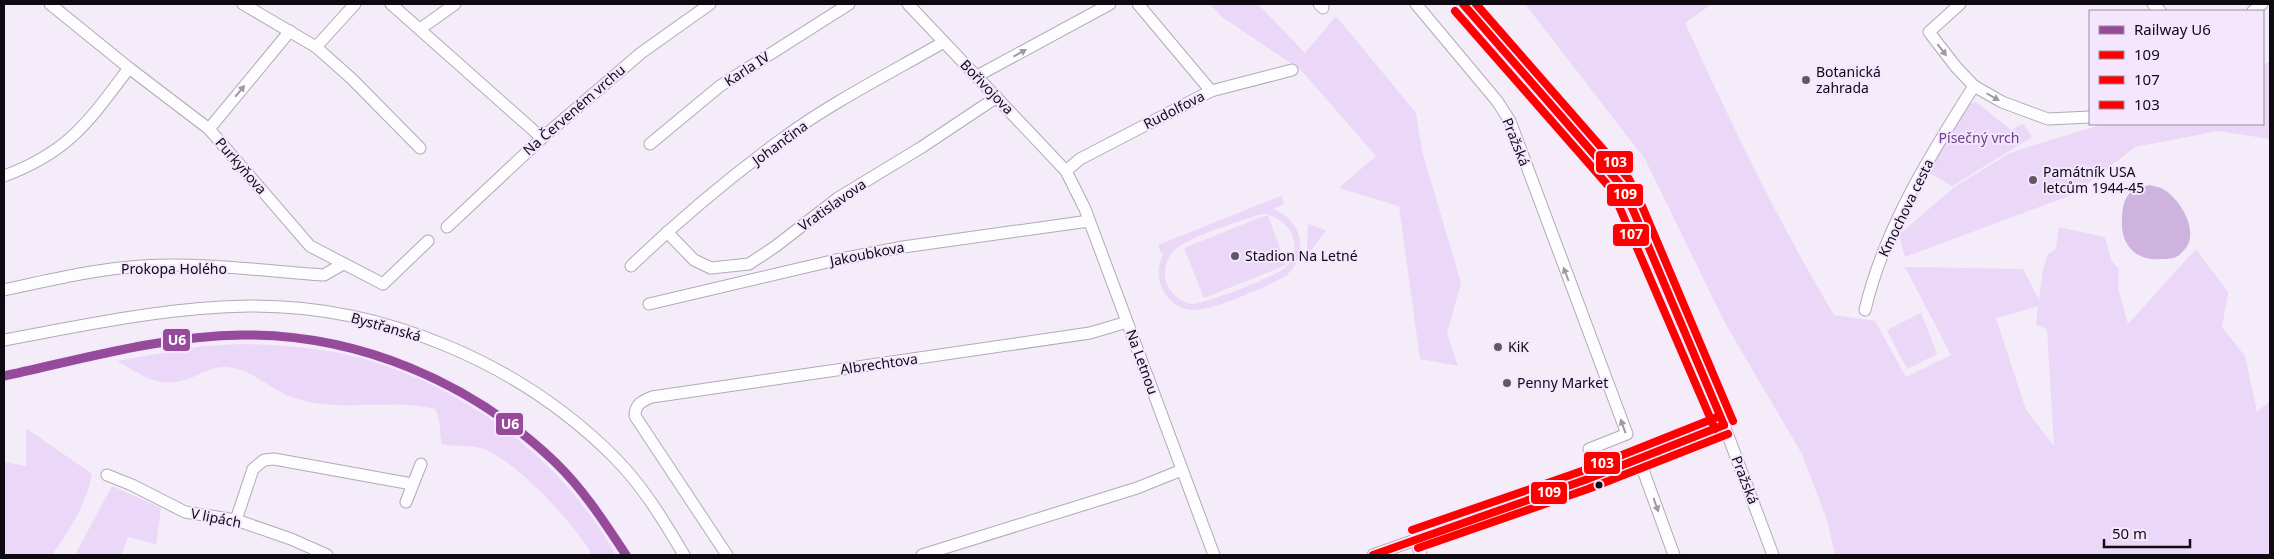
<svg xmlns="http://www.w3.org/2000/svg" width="2274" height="559" viewBox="0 0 2274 559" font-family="'Noto Sans',sans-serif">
  <rect width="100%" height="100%" fill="#f4ecf9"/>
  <g fill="#ebd7f7" fill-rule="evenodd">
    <polygon points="1210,4 1258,4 1305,53 1336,16 1416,113 1422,151 1461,283 1447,333 1458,366 1420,359 1399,206 1339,188 1376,156 1301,70 1222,17"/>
    <path d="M1525,4h187l-27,19c46,100 92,197 149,292l41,6 31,56 45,-22 -46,-88 118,2 16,31 4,-30 5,-16 8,-5 3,-22 46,10 6,23 8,9 -1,19 10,36 68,-75 32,43 -6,35 23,29 12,56 13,-11v154h-435l-8,-35 -25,-66 -77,-131 -80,-164zM2038,306l-2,19 11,4 7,117 -28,-36 -30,-92z"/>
    <polygon points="2270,62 2270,139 2218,131 2135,147 2074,194 1905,257 1899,235 1953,188 2010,153 2057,138 2104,124 2263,124 2263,64"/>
    <polygon points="1976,102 2011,130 2023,124 2032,137 1952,186 1927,172 1967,105"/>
    <path d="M1281,196l3,8 -11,5c29,11 37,43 14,66 -15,10 -76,36 -94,35 -12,0 -25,-9 -30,-20 -7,-13 -5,-25 1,-37h-3l-3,-8zM1264,214c25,4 42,32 22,53 -8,9 -84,38 -95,37 -11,-2 -21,-11 -25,-22 -3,-11 0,-23 8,-31 13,-14 64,-29 84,-36z"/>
    <polygon points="1264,216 1268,216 1286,265 1204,298 1184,248"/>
    <polygon points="1308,224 1326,230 1307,256 1305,253 1307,251"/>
    <polygon points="1921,313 1937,354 1907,369 1887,330"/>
    <path d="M243,344c34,1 68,3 101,10 113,26 216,101 272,201h-24c-15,-29 -80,-99 -112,-107 -10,-3 -26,-1 -38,-4 -3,-13 -1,-24 -7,-35 -10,-2 -20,-4 -30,-4 -37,-2 -74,5 -110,-7 -26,-8 -40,-28 -68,-31 -9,-1 -21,4 -29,8 -38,16 -48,4 -81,-14l86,-15z"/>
    <path d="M26,428l66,46c-5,29 -23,57 -40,81h-48v-93l22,4z"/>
    <polygon points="112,486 161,508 156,544 128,537 121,555 75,555"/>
  </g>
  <path fill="#ceb3de" d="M2150,185c3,1 8,2 11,3 19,9 41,46 22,63 -6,7 -10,8 -20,8 -26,3 -43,-13 -41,-40 0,-8 1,-18 7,-25 5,-5 14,-7 21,-9z"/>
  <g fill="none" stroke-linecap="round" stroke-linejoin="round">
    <g stroke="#b1abb5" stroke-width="13">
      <g id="minor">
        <polyline points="50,4 129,68 209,129 310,246 383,284 428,241"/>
        <polyline points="243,4 316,47 352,79 420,148"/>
        <polyline points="391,4 542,138"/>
        <polyline points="908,4 1066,171 1085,209 1214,555"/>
        <polyline points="1138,4 1211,91"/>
        <polyline points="1319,4 1323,8"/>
        <polyline points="1416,4 1497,101 1510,121 1627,434 1589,449"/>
        <polyline points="1463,4 1620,184 1633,210 1724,425 1773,555"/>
        <polyline points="1960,4 1929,32 1956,67 1974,86 2002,102 2048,119 2090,117"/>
        <polyline points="2153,4 2160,11"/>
        <polyline points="2253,11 2262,4"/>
        <polyline points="420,29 455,4"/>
        <polyline points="316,47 355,4"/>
        <polyline points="977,76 1110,4"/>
        <polyline points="209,129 290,31"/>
        <polyline points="650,144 720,86 849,4"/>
        <polyline points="1066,171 1080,159 1211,91 1292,70"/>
        <path d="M4,176c65,-24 85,-55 125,-108"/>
        <polyline points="447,227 542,138 641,53 710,4"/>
        <polyline points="667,232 694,260 711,268 749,264 776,246 838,198 922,147 997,97"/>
        <path d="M631,266c47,-45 98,-88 151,-127 50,-37 108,-66 162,-97"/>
        <path d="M4,290c46,-10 91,-21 138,-24 60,-4 122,5 182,9l19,-11"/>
        <polyline points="649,304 836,260 903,247 1089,221"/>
        <path d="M1865,310c19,-81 65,-155 109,-224"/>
        <path d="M4,340c81,-15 163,-33 246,-34 134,-1 270,57 364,151 29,29 50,64 70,98"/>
        <polyline points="1639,459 1674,555"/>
        <polyline points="107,475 132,485 185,512 236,520 291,539 327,555"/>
        <polyline points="406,502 421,464"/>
        <polyline points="236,520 253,469 264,460 274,459 412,484"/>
        <polyline points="1415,539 1421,555"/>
        <path d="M727,555l-92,-139c0,-12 7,-15 17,-19l438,-64 37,-11"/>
        <polyline points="922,555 1137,488 1182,470"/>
        <polyline points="1373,555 1585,480 1724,425"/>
      </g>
    </g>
    <use href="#minor" stroke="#fdfcfe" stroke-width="11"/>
    <g stroke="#f5e6ff" stroke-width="11">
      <g id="bus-1">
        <polyline points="1463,4 1620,184 1633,210 1724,425"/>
        <polyline points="1373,555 1585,480 1724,425"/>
      </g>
    </g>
    <g stroke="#f5e6ff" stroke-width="11">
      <g id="bus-2">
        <polyline points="1455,11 1612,190 1715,429"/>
        <polyline points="1418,548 1588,489 1728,434"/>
      </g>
    </g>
    <g stroke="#f5e6ff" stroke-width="11">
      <g id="bus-3">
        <polyline points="1476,4 1629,179 1642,206 1733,421"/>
        <polyline points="1412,530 1582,471 1720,416"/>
      </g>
    </g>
    <use href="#bus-1" stroke="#f00" stroke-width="8"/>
    <use href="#bus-2" stroke="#f00" stroke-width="8"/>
    <use href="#bus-3" stroke="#f00" stroke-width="8"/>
    <g stroke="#f5e6ff" stroke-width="12">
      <path id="rail-1" d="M4,376c78,-17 158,-40 238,-41 117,-1 229,47 313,127 28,27 50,61 71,93"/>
    </g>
    <use href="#rail-1" stroke="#954b9a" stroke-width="9"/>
  </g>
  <defs><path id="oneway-solid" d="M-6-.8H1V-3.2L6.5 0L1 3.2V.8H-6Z" transform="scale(1.25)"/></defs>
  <g fill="#9e9ba0">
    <use href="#oneway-solid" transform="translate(1942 50) rotate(52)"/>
    <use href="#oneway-solid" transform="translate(1020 53) rotate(-29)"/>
    <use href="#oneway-solid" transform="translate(240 91) rotate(-50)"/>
    <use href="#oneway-solid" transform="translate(1993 97) rotate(30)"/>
    <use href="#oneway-solid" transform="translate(1566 274) rotate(-111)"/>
    <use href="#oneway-solid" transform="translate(1623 426) rotate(-110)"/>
    <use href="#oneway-solid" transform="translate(1656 505) rotate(70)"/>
  </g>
  <g fill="#5f5963" stroke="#f5e6ff" stroke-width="2">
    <circle cx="1806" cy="80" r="5"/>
    <circle cx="2033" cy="180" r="5"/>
    <circle cx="1235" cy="256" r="5"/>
    <circle cx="1498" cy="347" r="5"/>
    <circle cx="1507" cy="383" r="5"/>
  </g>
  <circle fill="#0f0a12" stroke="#f5e6ff" stroke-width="2" cx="1599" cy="485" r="4.5"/>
  <g text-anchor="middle" stroke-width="4" stroke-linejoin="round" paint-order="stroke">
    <g font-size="14" fill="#0f0a12" stroke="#f5e6ff">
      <text transform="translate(747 69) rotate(-33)" y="5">Karla IV</text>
      <text transform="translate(987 87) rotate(46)" y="5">Bořivojova</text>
      <text transform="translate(574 110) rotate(-41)" y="5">Na Červeném vrchu</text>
      <text transform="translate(1174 110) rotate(-27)" y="5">Rudolfova</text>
      <text transform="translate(1516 142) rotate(68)" y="5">Pražská</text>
      <text transform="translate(780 143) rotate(-36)" y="5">Johančina</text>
      <text transform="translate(241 166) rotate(49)" y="5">Purkyňova</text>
      <text transform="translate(832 205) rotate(-35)" y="5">Vratislavova</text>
      <text transform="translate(1906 208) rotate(-64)" y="5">Kmochova cesta</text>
      <text transform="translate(867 254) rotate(-11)" y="5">Jakoubkova</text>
      <text x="174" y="274">Prokopa Holého</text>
      <text transform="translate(386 327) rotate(16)" y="5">Bystřanská</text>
      <text transform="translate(1142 362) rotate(70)" y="5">Na Letnou</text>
      <text transform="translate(879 364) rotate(-8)" y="5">Albrechtova</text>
      <text transform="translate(1745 480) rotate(69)" y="5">Pražská</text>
      <text transform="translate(216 518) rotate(11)" y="5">V lipách</text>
    </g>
    <g font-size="14" fill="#0f0a12" stroke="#f5e6ff" text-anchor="start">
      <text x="1816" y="77">Botanická<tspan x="1816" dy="16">zahrada</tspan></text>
      <text x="2043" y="177">Památník USA<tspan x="2043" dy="16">letcům 1944-45</tspan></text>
      <text x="1245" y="261">Stadion Na Letné</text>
      <text x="1508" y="352">KiK</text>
      <text x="1517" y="388">Penny Market</text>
    </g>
    <g font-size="14" fill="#6d4186" stroke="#f5e6ff">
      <text x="1979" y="143">Písečný vrch</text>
    </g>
  </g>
  <g stroke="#f5e6ff" stroke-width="2">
    <rect x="1595" y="150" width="39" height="24" rx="5" fill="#f00"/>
    <rect x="1606" y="183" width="38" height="24" rx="5" fill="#f00"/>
    <rect x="1612" y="223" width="38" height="24" rx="5" fill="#f00"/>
    <rect x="162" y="328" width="29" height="24" rx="5" fill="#954b9a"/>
    <rect x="495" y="412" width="29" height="24" rx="5" fill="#954b9a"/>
    <rect x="1583" y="451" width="38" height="24" rx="5" fill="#f00"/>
    <rect x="1530" y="481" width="38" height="24" rx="5" fill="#f00"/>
  </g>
  <g font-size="14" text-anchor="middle" font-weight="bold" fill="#fff">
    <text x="1615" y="167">103</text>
    <text x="1625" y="199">109</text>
    <text x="1631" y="239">107</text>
    <text x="177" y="345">U6</text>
    <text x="510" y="429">U6</text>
    <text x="1602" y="468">103</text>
    <text x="1549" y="497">109</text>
  </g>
  <rect width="2274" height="559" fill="none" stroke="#0f0a12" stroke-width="10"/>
  <rect x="2089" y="10" width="175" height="115" fill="#f5e6ff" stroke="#998ea0"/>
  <rect x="2099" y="26" width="25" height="8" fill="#954b9a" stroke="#998ea0"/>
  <text x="2134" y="35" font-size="15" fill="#0f0a12">Railway U6</text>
  <rect x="2099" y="51" width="25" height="8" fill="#ff0000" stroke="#998ea0"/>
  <text x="2134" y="60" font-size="15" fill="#0f0a12">109</text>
  <rect x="2099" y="76" width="25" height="8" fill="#ff0000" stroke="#998ea0"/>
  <text x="2134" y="85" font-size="15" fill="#0f0a12">107</text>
  <rect x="2099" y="101" width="25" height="8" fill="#ff0000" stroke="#998ea0"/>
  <text x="2134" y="110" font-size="15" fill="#0f0a12">103</text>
  <path d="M2104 539v8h86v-8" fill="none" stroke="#0f0a12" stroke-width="2.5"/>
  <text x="2112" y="539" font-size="15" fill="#0f0a12" stroke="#f5e6ff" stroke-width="4" paint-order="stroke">50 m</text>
</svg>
